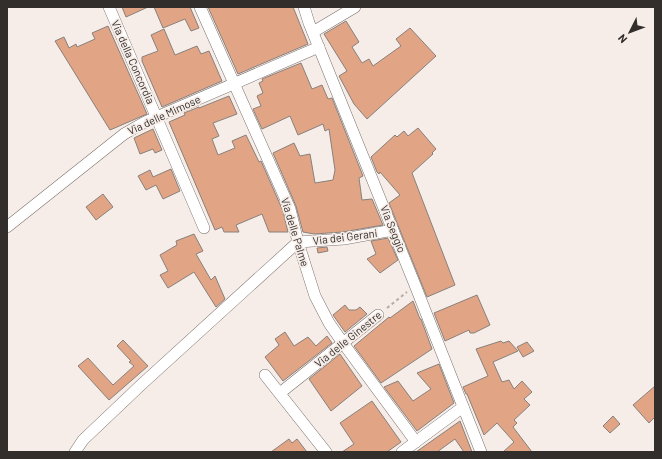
<svg xmlns="http://www.w3.org/2000/svg" width="662" height="459" viewBox="0 0 662 459" font-family="Barlow,sans-serif">
  <rect width="100%" height="100%" fill="#f7ede8"/>
  <g fill="#e1a586" stroke="#88807c">
    <polygon points="122,7 148,7 126,17"/>
    <polygon points="154,7 190,7 199,28 191,31 185,19 163,28"/>
    <polygon points="208,7 293,7 308,44 238,74"/>
    <polygon points="346,21 359,42 352,47 362,63 369,59 373,66 401,46 396,39 410,28 436,56 367,119 354,104 339,76 347,71 324,34"/>
    <polygon points="108,26 147,114 110,130 55,41 64,37 69,48 76,44 77,47 95,39 92,33"/>
    <polygon points="164,29 175,55 197,46 201,54 209,51 222,81 162,107 142,61 142,57 158,51 151,35"/>
    <polygon points="301,63 312,89 322,85 328,99 332,98 363,176 359,178 362,200 372,199 383,225 343,232 314,234 303,232 296,206 273,153 294,143 300,156 310,154 315,183 333,180 335,170 329,129 325,131 323,124 298,135 290,116 262,129 253,109 261,106 257,96 263,93 259,83 263,81 262,79"/>
    <polygon points="229,96 237,114 213,123 219,136 212,139 218,155 235,148 232,141 246,135 259,162 261,161 283,211 288,232 269,232 262,214 236,225 239,232 224,232 222,227 215,230 169,122 185,115 184,113 199,107 199,108"/>
    <polygon points="418,128 436,149 432,153 433,154 412,173 455,285 427,297 389,203 400,195 380,172 379,174 377,172 371,157 395,135 397,137 404,131 408,136"/>
    <polygon points="153,129 162,150 155,153 153,149 140,154 134,138"/>
    <polygon points="171,169 180,191 163,199 156,185 146,190 138,176 150,170 153,177"/>
    <polygon points="103,194 113,207 96,220 86,207"/>
    <polygon points="194,234 203,251 196,254 211,280 215,276 225,299 216,307 194,272 168,288 160,275 168,271 160,255 177,245 176,241"/>
    <polygon points="388,238 398,260 380,273 367,259 376,254 371,241"/>
    <polygon points="327,247 328,251 318,253 317,248"/>
    <polygon points="477,295 490,325 474,333 470,333 469,330 445,341 434,313"/>
    <polygon points="413,301 420,319 421,319 432,349 381,383 354,346 389,317 390,318"/>
    <polygon points="345,305 349,310 356,310 360,307 367,314 345,332 333,315"/>
    <polygon points="285,332 294,346 308,337 316,346 327,336 332,343 283,381 265,357 279,345 275,339"/>
    <polygon points="123,340 148,366 109,400 78,366 88,358 113,385 134,366 129,362 131,361 117,346"/>
    <polygon points="501,341 503,343 509,341 518,351 493,362 502,382 509,380 514,389 522,381 532,392 524,399 530,405 514,420 517,423 513,427 532,452 503,452 514,442 497,423 484,435 467,394 466,394 463,387 488,376 476,349"/>
    <polygon points="527,342 534,351 523,357 517,347"/>
    <polygon points="340,354 362,386 331,411 309,379"/>
    <polygon points="439,364 454,403 417,431 384,387 398,381 413,401 431,389 417,373"/>
    <polygon points="655,386 655,417 649,423 633,405"/>
    <polygon points="372,401 401,442 387,452 342,452 354,444 340,423"/>
    <polygon points="613,416 620,424 610,433 603,426"/>
    <polygon points="460,421 472,452 464,452 455,439 437,452 416,452"/>
    <polygon points="289,439 292,443 297,439 307,452 271,452"/>
  </g>
  <g fill="none" stroke-linecap="round" stroke-linejoin="round">
    <g stroke="#7a726e" stroke-width="12">
      <g id="minor">
        <polyline points="109,7 204,228"/>
        <polyline points="200,7 290,209 298,242 315,296 329,323 343,343 416,442"/>
        <polyline points="304,7 309,23 415,285 481,452"/>
        <polyline points="313,32 355,7"/>
        <polyline points="7,227 124,134 145,122 319,47"/>
        <polyline points="265,375 326,452"/>
        <polyline points="280,393 378,315"/>
        <polyline points="75,452 83,440 142,384 298,242 344,239 393,230"/>
        <polyline points="402,452 463,407"/>
      </g>
    </g>
    <polyline stroke="#b4aca8" stroke-width="2" stroke-dasharray="3 3" stroke-linecap="butt" points="387,308 407,292"/>
    <use href="#minor" stroke="#fff" stroke-width="11"/>
  </g>
  <g text-anchor="middle" stroke-width="3.5" stroke-linejoin="round" paint-order="stroke">
    <g font-size="11" fill="#312e2c" stroke="#f7ede8">
      <text transform="translate(133 62) rotate(66)" y="4">Via della Concordia</text>
      <text transform="translate(164 115) rotate(-25)" y="4">Via delle Mimose</text>
      <text transform="translate(393 229) rotate(68)" y="4">Via Seggio</text>
      <text transform="translate(295 232) rotate(73)" y="4">Via delle Palme</text>
      <text transform="translate(345 237) rotate(-7)" y="4">Via dei Gerani</text>
      <text transform="translate(348 339) rotate(-39)" y="4">Via delle Ginestre</text>
    </g>
  </g>
  <rect width="662" height="459" fill="none" stroke="#312e2c" stroke-width="16"/>
  <g transform="translate(630 32) rotate(228)" stroke="#f7ede8" stroke-width="3" paint-order="stroke">
  <path d="M0-3L7 15L0 10L-7 15Z" fill="#312e2c"/>
  <text y="-6" font-size="11" font-weight="bold" text-anchor="middle" fill="#312e2c">N</text>
  </g>
</svg>
